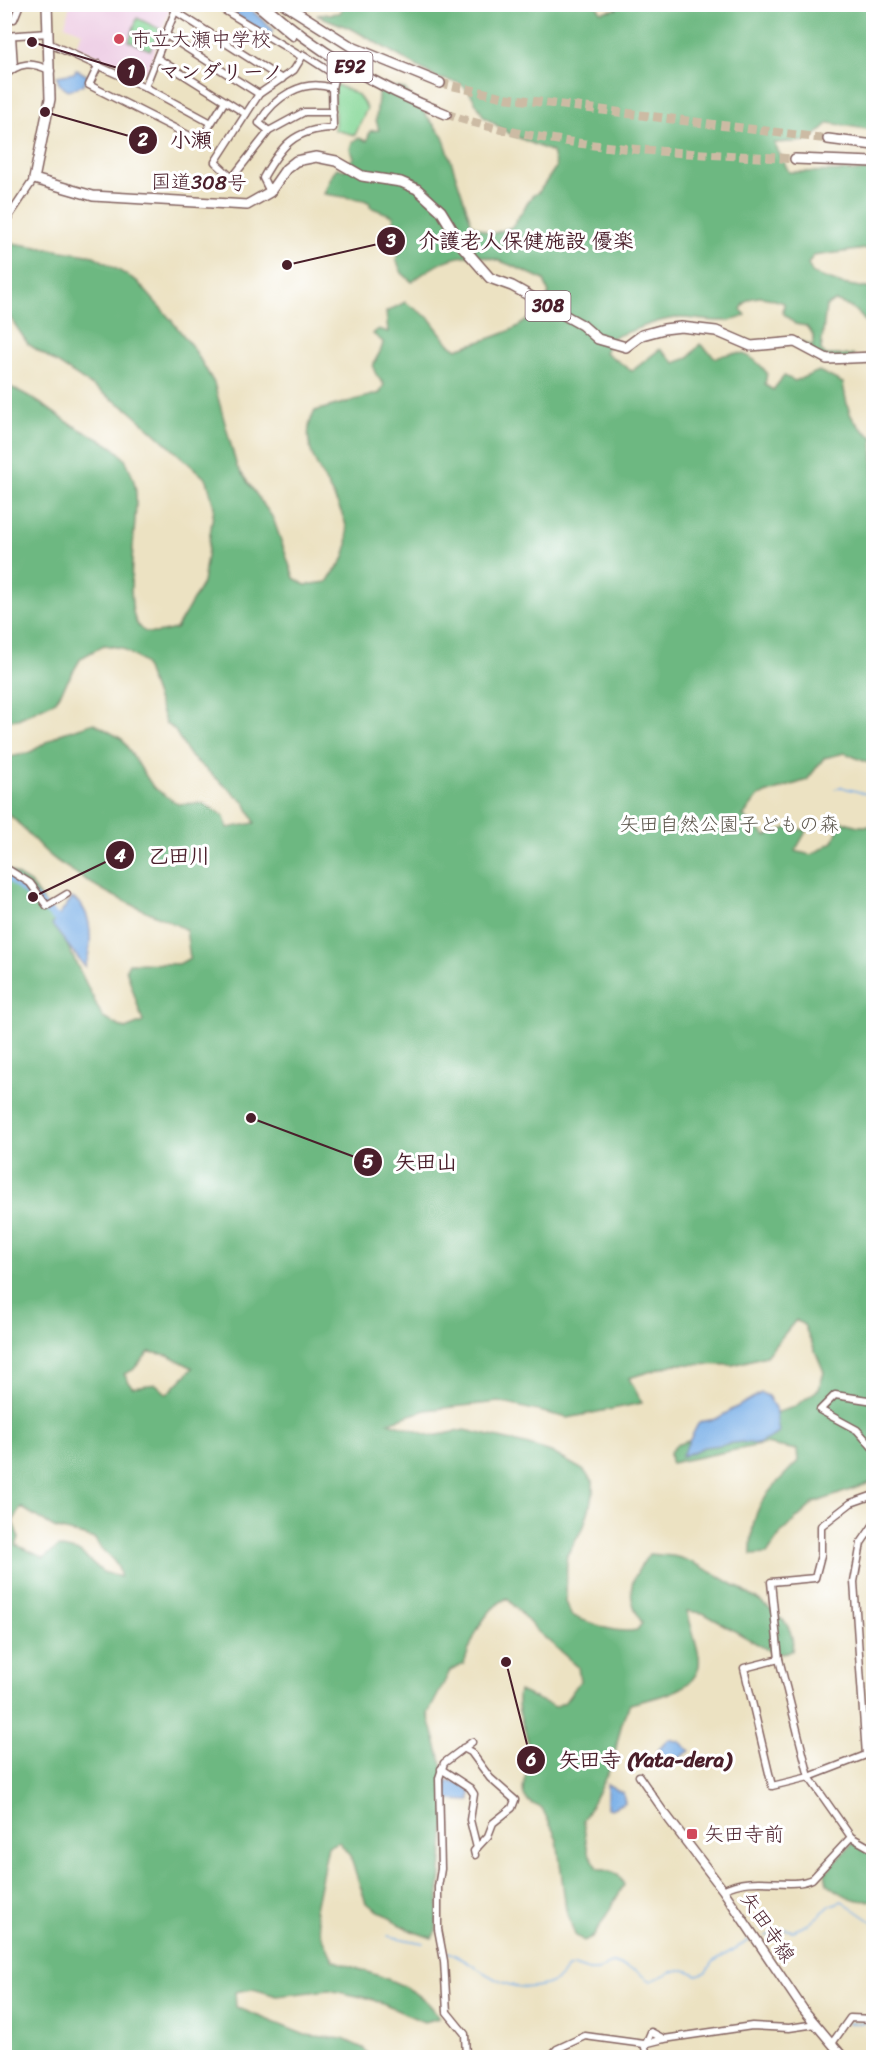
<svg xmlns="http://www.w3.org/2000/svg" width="878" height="2062" viewBox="0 0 878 2062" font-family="Sriracha,'Klee One',sans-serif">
  <rect width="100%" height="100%" fill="#fff"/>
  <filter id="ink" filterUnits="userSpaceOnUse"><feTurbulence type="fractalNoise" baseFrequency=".0167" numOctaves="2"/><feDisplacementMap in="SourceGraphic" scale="12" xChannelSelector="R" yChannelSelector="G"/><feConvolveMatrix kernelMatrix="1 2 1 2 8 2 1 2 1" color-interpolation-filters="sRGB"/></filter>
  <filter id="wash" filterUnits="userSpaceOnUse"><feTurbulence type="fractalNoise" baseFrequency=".008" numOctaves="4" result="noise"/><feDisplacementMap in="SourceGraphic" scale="24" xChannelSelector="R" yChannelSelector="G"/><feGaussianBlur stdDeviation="1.35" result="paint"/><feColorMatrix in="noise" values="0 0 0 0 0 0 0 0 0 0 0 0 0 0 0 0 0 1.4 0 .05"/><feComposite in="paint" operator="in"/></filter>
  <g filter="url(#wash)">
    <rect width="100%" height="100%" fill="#ece2c2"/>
    <polygon fill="#efd0e6" points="70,5 171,5 147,72 128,64 105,59 76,46 82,32 65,25"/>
    <g fill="#87d899" stroke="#687c62" stroke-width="1.5">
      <polygon points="137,18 160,29 150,50 129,41"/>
      <polygon points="335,84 358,95 367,108 355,135 335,130"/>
    </g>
    <g fill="#6db881" stroke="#5c6c56" stroke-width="1.5" fill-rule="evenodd">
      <path d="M344,4h252l5,8 16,-3 -3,-5 259,1v125l-44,-7 -20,18 -35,2 15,29 84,-1v77l-60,8 -5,8 5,10 29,10 31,5v49c-10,-23 -14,-29 -38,-37l-9,5 -5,44 5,5h28l-4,8c-23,5 -35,-4 -53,-17l3,-5 13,5v-11l-7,-9 -11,-2 -12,-11 1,-10c-15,-5 -36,-13 -43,7l5,5c-18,12 -48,2 -70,3 -23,2 -41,13 -63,19l-8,15 27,19 28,-22 15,14 13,-5 12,-14 16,14c24,-10 36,-4 51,15l-2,12 8,5 11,-14 11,5 24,-10 24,12c5,29 5,37 30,54v328l-28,-12 -21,5 -17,22 -48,16 -16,20 23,20 21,-8 20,2 -12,21 16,4 22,-13 8,-21 17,5h15v656l-59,21 -32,29 -15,22 -16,1c-1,-50 15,-61 47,-94l-1,-11 -32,-6 -94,19 -1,-11 6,-7 118,-38 25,-18 5,-17 -20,-47 -8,-5 -30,36 -33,9 -58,-1 -46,14 13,25 -74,15 -69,-16 -73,8 -37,12 43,14 33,-6 60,14 26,8 32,18 10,11v15l-9,30 -17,29 -1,46 5,14c22,9 42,19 66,15l5,-7c-18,-30 -12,-42 7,-69 9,1 19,1 28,3 24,6 90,46 107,64 7,8 10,20 8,30l-17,3 -72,-41 -16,-2c4,15 9,30 12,45 5,36 -45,41 -69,48l-8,18 -10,43 -29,56 5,31 10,16 20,6 6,11 -30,51 -10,5 -9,-6 -9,-25 -9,-71 -15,-31c-7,-3 -15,-5 -18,-13 -4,-14 8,-28 6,-45 -3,-19 -16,-40 -11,-59l36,16 10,-5 15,-21 -2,-14 -43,-38 -28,-31c-24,12 -35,41 -43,66l-14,7 -22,43 17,61 1,38 -10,118 -4,7 -23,-8 -43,-27 -16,-47 -11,-14 -11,4 -13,63 6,24 12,27c35,14 88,23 106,58l-15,4 -53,-23 -42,-9 -52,6 -24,-7 -18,3 1,15 69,28 38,4 20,9 8,9h-366l-1,-1190 26,16 22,31 51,104 22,11 18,-7 -17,-53 3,-6 50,1 11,-6 -4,-28c-21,-12 -44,-20 -66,-31 -22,-10 -43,-25 -63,-38 -21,-14 -32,-36 -52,-49v-54l24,-5 31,-19 34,-11 28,16 31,48 25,17 24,-1 21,12 5,13 27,-5 -10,-20 -56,-48 -15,-26 -8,-5 -22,-61 -22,-15 -18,-3 -23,13 -25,43 -38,18 -13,2v-336c25,9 44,25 66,39 18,12 46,19 56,39 4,8 9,22 9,31 2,25 -15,120 5,135 10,8 24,2 35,0l27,-46 11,-76 -7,-27 -78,-70 -101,-66 -23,-34v-68l89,14 43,25 35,40 22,28 20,34 23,84 36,51 21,60 11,7 22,-3c5,-8 15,-18 18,-27 17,-52 -59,-95 -30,-144l65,-18 4,-9c-22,-22 -3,-23 -1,-42l-10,-8 5,-5 10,3 -2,-20 19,-10 24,16 20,26 8,5c40,-14 69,-16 92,-55l-5,-14c-55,-25 -80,-40 -132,2l-10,-9 -6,-14 6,-11 -9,-32 -23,-9v-4l-6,-3 -40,-6 8,-20 5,-6 7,2 7,-4 -3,-3 6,-5 -4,-9 2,-7 7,-4 8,3 3,-10 9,-1 -3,-10 3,-35 26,4 38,47 29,89 20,9 20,-7 20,-31 7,-4 17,-25 -4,-15 -42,-18 -26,-17 -15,-26 -10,-8 -22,-5 -83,-48 -37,-15 23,-2zM149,1352l19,3 25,13 -26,26 -11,-10 -24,3 -8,-13 9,-4zM21,1507l33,21 41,11c6,15 25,20 25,38l-17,-5 -23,-20 -22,-5 -14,11 -28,-13 3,-7 -6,-16z"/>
      <path d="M853,1842l20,12v46c-17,4 -33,-6 -46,-17l-2,-10z"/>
    </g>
    <g fill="#78afe7" stroke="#616789" stroke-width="1.5">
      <polygon points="228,5 246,5 273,30 269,37 231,11"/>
      <polygon points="76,69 88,76 83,85 68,91 59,84 57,76 74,73"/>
      <path d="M72,898c22,11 21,48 13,69l-33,-42z"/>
      <polygon points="761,1393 768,1396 775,1408 779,1433 758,1444 741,1442 704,1447 681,1457 699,1422 716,1419"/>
      <polygon points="669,1739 680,1742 690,1751 671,1763 658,1750"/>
      <polygon points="447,1781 464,1785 470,1791 470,1801 446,1800"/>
      <polygon points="607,1784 623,1793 625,1802 611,1809 607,1808"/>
    </g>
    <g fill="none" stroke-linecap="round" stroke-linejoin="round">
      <g stroke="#78afe7" stroke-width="1.5">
        <polyline points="835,789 841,787 874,796"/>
        <polyline points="388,1936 423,1943"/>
        <polyline points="766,1936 784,1929 793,1931 809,1924 831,1905 842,1901 874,1923"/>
        <path d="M448,1952c35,15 55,44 97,33 10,-3 16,-6 21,-16l8,-3 15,5h9l10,-7 6,-1 22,8 15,10c18,-7 28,-17 46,-6l10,-3 7,-11 36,-21"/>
        <polyline points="848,2023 874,2023"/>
      </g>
      <polyline stroke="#78afe7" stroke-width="8" points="4,873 56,918"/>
    </g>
  </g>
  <g filter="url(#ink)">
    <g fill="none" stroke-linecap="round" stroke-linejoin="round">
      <g stroke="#ccbba4" stroke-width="9" stroke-dasharray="9 4.5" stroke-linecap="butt">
        <polyline points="440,83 508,98 828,139"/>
        <path d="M446,114c113,37 232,38 349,45"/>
      </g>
      <g stroke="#836360" stroke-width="9">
        <g id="minor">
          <polyline points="214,4 302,57 294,70 259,94 215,162 232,178 269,131 304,112 333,112"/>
          <polyline points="254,4 293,37"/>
          <polyline points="175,11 282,79"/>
          <polyline points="14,19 20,4"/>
          <polyline points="166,35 259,94"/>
          <polyline points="4,36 49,33"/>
          <polyline points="12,36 14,67"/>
          <polyline points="50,44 145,87 211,123"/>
          <polyline points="302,57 304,55 335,75 332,88"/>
          <polyline points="157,58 246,114"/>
          <polyline points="99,64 89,85 200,141 225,101"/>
          <path d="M4,77c15,-16 29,-15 47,-6"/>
          <polyline points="145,87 178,4"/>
          <path d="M269,131l-10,-8c15,-26 44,-45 73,-35l1,40c-39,1 -52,18 -70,50l7,14"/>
          <polyline points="4,224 34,179"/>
          <polyline points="4,867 30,883 47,906 67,894"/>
          <polyline points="874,1401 835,1395 820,1410 857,1430 874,1449"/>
          <polyline points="779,1659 744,1668 772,1786 809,1777 866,1755 874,1755"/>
          <polyline points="463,1748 471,1752 490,1778 515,1800 512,1808 493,1823 488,1836 474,1851 475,1855"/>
          <polyline points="866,1755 854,1582 861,1543 874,1524"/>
          <polyline points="441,1769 470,1788 474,1794 470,1820 477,1848"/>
          <polyline points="639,1776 666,1815"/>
          <polyline points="851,1837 874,1850"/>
          <path d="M723,1890c30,-17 66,0 89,-11l39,-42 -42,-60 -30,-118 -8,-77 44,-4 6,-23v-29l30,-23 23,-8"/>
          <polyline points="833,2042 850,2018 874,2019"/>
          <polyline points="644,2044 648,2058"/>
          <polyline points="646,2044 651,2032 664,2039"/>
          <polyline points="466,2058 465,2034 447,2012 444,1961 438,1929 438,1887 441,1869 439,1778 444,1763 472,1742"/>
          <polyline points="549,2058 557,2049 585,2036 644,2044 664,2039 752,2026 789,2028 816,2024"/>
        </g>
      </g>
      <g stroke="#836360" stroke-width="11">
        <polyline id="major" points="666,1815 723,1890 803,2009 844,2058"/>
      </g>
      <g stroke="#836360" stroke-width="12">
        <g id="highway">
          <polyline points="47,4 50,99 34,179 93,196 247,205 270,192 286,169 296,161 316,157 336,161 362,176 401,182 417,189 441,211 463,247 490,278 512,286 582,325 598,339 626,347 642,335 664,329 681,327 716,331 751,346 795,342 827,359 874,357"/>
          <path d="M263,4c54,48 116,84 183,110"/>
          <polyline points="284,4 352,47 440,83"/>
          <polyline points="828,139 874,145"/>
          <polyline points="795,159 874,162"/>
        </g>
      </g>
      <use href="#minor" stroke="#fff" stroke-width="6"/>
      <use href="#major" stroke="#fff" stroke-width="8"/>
      <use href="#highway" stroke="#fff" stroke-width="9"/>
    </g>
  </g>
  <g fill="#d1495b" stroke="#fff" stroke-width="2">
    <circle cx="119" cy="39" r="6"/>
    <rect x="686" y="1828" width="12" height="12" rx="3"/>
  </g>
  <g text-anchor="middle" stroke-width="6" stroke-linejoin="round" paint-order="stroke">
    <g fill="#fff" stroke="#80626b" stroke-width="1.5">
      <rect x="327.5" y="52" width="45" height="30" rx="4.5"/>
      <rect x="525.5" y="291" width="45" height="30" rx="4.5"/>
    </g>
    <g font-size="18" font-weight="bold" fill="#4a1f2b">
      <text x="350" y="73">E92</text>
      <text x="548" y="312">308</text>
    </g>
    <g font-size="20" fill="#4a1f2b" stroke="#fff" text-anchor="start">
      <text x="131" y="46">市立大瀬中学校</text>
      <text x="704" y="1841">矢田寺前</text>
    </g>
    <g font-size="20" fill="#4a1f2b" stroke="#fff">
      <text transform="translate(199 182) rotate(1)" y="7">国道308号</text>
      <text transform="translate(768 1927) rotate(56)" y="7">矢田寺線</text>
    </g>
    <g font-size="20" fill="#5c564c" stroke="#fff">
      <text x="729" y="831">矢田自然公園子どもの森</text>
    </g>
  </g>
  <path fill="none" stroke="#4a1f2b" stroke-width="2" d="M32 42L131 72M45 112L143 140M287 265L391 241M33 897L120 855M251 1118L368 1162M506 1662L531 1760"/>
  <g fill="#4a1f2b" stroke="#fff" stroke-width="2">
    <circle cx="32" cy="42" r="6"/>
    <circle cx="45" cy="112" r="6"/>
    <circle cx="287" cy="265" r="6"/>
    <circle cx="33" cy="897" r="6"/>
    <circle cx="251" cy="1118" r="6"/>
    <circle cx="506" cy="1662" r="6"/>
    <circle cx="131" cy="72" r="15"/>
    <circle cx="143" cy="140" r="15"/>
    <circle cx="391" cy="241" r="15"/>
    <circle cx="120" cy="855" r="15"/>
    <circle cx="368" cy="1162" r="15"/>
    <circle cx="531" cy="1760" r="15"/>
  </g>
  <g font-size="18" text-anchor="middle" font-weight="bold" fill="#fff">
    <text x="131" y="78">1</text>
    <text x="143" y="146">2</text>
    <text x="391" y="247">3</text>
    <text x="120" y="862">4</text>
    <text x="368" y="1168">5</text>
    <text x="531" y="1766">6</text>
  </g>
  <g font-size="21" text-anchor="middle" font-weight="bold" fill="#4a1f2b" stroke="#fff" stroke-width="6" stroke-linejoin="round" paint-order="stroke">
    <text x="221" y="79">マンダリーノ</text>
    <text x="191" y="147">小瀬</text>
    <text x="526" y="248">介護老人保健施設 優楽</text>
    <text x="179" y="863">乙田川</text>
    <text x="426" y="1169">矢田山</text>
    <text x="645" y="1767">矢田寺 (Yata-dera)</text>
  </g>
  <rect width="878" height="2062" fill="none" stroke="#fff" stroke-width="24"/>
</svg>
